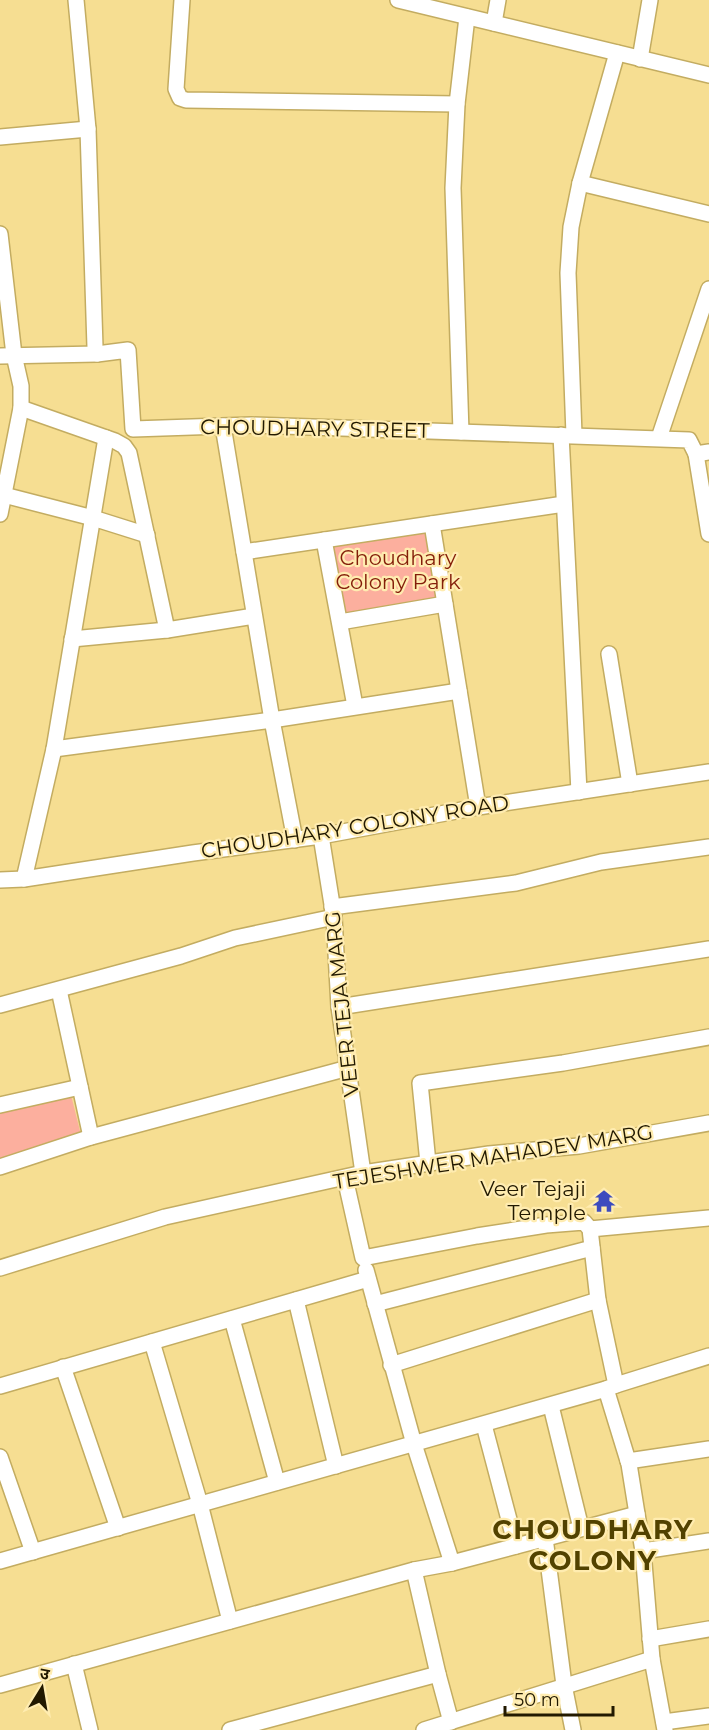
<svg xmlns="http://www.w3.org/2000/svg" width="709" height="1730" viewBox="0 0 709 1730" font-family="Montserrat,'Noto Sans Devanagari',sans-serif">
  <rect width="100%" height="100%" fill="#f6de92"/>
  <g fill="#fcaf9e">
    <polygon points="427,529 440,601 343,614 331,547"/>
    <polygon points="70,1091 81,1135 0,1159 0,1109"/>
  </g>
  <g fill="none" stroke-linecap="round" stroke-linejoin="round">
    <g stroke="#c3ac61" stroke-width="18">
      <g id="minor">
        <polyline points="76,0 88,129 95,347 97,354"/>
        <polyline points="182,0 176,89 180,98 186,100 457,104"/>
        <polyline points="398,0 709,75"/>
        <polyline points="494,23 498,0"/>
        <polyline points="640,59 650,0"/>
        <polyline points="0,137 88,129"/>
        <polyline points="580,183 709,214"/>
        <polyline points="0,234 14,355 21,386 21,408 0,514"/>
        <polyline points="0,356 97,354 128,350 133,429 251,425 689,440 696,454"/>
        <polyline points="21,408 115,441 124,446 129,453 167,630"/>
        <polyline points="223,426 272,720 295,840"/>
        <polyline points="461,432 453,188 457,104 467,17"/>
        <polyline points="561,435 579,792"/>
        <polyline points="574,435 568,273 571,227 580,183 617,53"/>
        <polyline points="659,438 709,289"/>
        <polyline points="709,452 696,454 709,534"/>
        <polyline points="0,494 93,518 147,535"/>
        <polyline points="432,524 478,807"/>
        <polyline points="324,540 355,706"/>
        <polyline points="244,552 564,504"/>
        <polyline points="340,622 445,604"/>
        <polyline points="72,639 167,630 254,616"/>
        <polyline points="609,654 630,784"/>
        <polyline points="54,749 272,720 459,691"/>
        <polyline points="321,836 334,917 339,1007 363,1173"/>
        <polyline points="24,879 54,749 106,438"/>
        <polyline points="0,880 24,879 193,853 321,836 478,807 709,772"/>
        <polyline points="332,907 516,883 601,862 709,847"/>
        <polyline points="59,990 91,1137"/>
        <polyline points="0,1005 181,956 235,938 334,917"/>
        <polyline points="339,1007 709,949"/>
        <polyline points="0,1105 80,1087"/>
        <polyline points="428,1163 420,1083 563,1063 709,1037"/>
        <polyline points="0,1167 91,1137 348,1068"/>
        <polyline points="345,1178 363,1258 477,1236 546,1225 584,1222 590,1229 598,1300 616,1385 606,1389 629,1464 643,1551 652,1659 665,1730"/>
        <polyline points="590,1229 709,1218"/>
        <polyline points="0,1268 165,1217 363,1173 489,1154 579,1146 709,1123"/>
        <polyline points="366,1270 414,1444 452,1563"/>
        <polyline points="296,1300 336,1466"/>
        <polyline points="375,1304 592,1248"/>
        <polyline points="232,1319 277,1482"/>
        <polyline points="152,1342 200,1504 230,1621"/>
        <polyline points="391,1365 598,1300"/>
        <polyline points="63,1367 118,1528"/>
        <polyline points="616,1385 709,1356"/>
        <polyline points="0,1386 368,1279"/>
        <polyline points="551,1406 581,1528"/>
        <polyline points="484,1425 516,1546"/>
        <polyline points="0,1457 33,1552"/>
        <polyline points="628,1461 709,1449"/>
        <polyline points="545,1538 564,1685 573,1730"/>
        <polyline points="643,1551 709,1541"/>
        <polyline points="0,1561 606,1389"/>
        <polyline points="414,1570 438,1674 451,1722"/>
        <polyline points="650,1639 709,1629"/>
        <polyline points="74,1664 90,1730"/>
        <polyline points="0,1685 414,1570 452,1563 637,1514"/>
        <polyline points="664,1722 709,1716"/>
        <polyline points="230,1730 438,1674"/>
        <polyline points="424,1730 652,1659"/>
      </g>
    </g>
    <use href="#minor" stroke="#fff" stroke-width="15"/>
  </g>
  <defs>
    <g id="temple-bare" transform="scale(1.8)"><path d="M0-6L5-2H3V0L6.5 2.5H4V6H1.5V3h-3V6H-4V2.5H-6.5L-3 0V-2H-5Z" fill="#3d4bbe" stroke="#ffecb0" stroke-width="2.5" paint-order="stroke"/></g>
  </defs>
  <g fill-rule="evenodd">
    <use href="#temple-bare" x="604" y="1201"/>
  </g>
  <g text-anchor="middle" stroke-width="4.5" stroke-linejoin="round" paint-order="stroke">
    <g font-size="21" fill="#221900" stroke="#ffecb0">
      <text transform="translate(315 429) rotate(1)" y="7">CHOUDHARY STREET</text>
      <text transform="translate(355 827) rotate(-9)" y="7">CHOUDHARY COLONY ROAD</text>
      <text transform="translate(342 1004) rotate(-96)" y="7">VEER TEJA MARG</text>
      <text transform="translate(493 1157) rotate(-9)" y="7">TEJESHWER MAHADEV MARG</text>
    </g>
    <g font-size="21" fill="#841d09" stroke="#ffecb0">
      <text x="398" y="565">Choudhary<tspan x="398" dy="24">Colony Park</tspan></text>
    </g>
    <g font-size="21" fill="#221900" stroke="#ffecb0" text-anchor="end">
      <text x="586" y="1196">Veer Tejaji<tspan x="586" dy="24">Temple</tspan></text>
    </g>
    <g font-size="27" font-weight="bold" letter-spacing="1.5" fill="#524200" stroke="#ffecb0">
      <text x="593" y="1539">CHOUDHARY<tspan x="593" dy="31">COLONY</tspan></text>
    </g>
  </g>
  <g transform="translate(42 1688) rotate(11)" stroke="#ffecb0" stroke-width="4.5" paint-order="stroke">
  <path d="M0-4.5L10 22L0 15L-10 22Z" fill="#221900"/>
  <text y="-9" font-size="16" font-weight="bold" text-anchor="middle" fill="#221900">उ</text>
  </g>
  <path d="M505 1706v9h108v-9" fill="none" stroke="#221900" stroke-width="3"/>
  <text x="514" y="1706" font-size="18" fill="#221900" stroke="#ffecb0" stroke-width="4.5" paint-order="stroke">50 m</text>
</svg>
